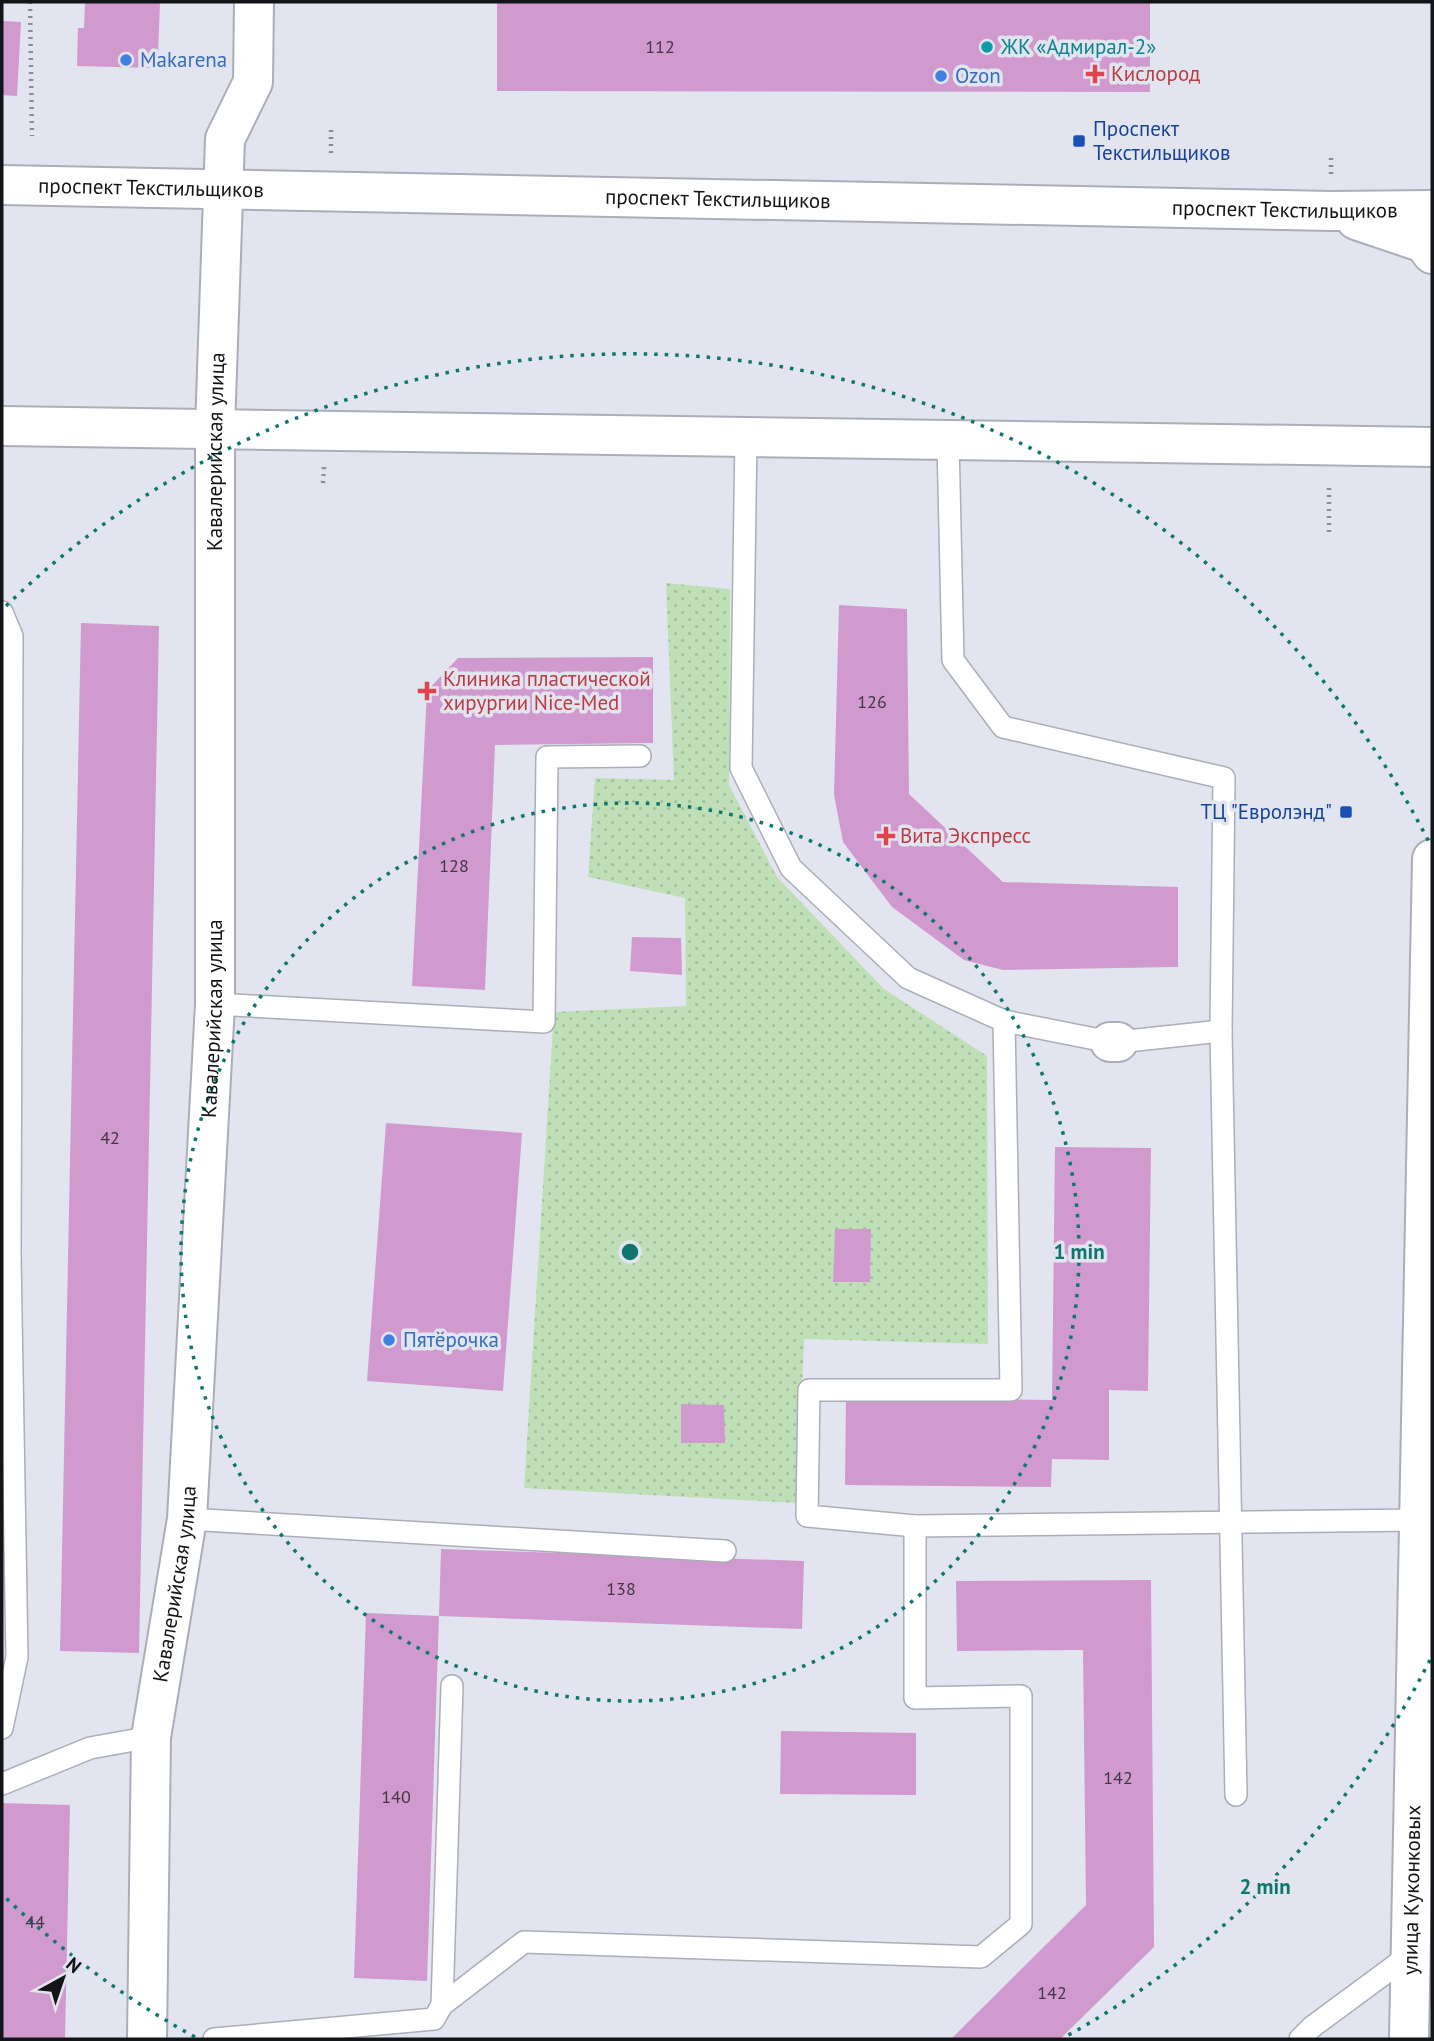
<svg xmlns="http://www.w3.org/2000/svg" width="1434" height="2041" viewBox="0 0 1434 2041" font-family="'PT Sans',sans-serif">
  <defs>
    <pattern id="park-dots" width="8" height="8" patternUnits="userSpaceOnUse" patternTransform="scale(1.75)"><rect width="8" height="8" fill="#bfe0b7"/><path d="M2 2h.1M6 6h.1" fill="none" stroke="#a3bf9d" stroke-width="1.8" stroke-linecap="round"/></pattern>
  </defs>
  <rect width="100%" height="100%" fill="#e2e5ef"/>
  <polygon fill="url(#park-dots)" points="666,583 730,589 729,785 777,877 884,989 987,1056 988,1344 804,1339 798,1503 524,1488 554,1012 686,1006 685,898 588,877 595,778 674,780"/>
  <g fill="#d19ace">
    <polygon points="85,2 160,2 158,56 153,56 152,68 77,66 78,28 84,28"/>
    <polygon points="497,2 1150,2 1150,92 497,91"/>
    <polygon points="2,21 21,22 17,96 2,95"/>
    <polygon points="839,605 907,609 909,794 1003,882 1178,887 1178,967 1003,970 964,960 892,907 843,842 834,795"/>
    <polygon points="81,623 159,626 139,1653 60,1651"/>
    <polygon points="653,657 653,743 495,745 485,990 412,986 427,691 458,658"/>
    <polygon points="632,937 681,938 682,975 630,971"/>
    <polygon points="386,1123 522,1133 503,1391 367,1381"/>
    <polygon points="1055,1147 1151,1148 1148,1391 1109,1390 1109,1460 1052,1459 1051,1487 845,1485 846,1397 1052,1400"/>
    <polygon points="835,1229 871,1229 870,1282 833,1282"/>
    <polygon points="681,1404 724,1405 725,1443 681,1443"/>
    <polygon points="441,1549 804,1561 802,1629 439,1616"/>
    <polygon points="1151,1580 1154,1947 1060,2039 951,2039 1086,1905 1083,1650 957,1651 956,1581"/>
    <polygon points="366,1613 439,1616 427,1981 354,1978"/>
    <polygon points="781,1731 916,1733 916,1795 780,1794"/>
    <polygon points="2,1803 70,1805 65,2039 2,2039"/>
  </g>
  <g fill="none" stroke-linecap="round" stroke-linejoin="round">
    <g stroke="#abaeb8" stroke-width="24">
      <g id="lane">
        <polyline points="746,437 741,768 791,868 908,978 1004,1021 1011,1390 809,1390 807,1516 915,1526"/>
        <polyline points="948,441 953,660 1003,727 1224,778 1221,1031 1236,1795"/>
        <polyline points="2,612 12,636 10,1257 2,1257"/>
        <polyline points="215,1004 544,1022 547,757 640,756"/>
        <polyline points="1004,1021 1110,1042"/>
        <polyline points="1118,1042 1221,1031"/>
        <polyline points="187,1519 725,1551"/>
        <polyline points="452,1686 442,2005 524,1942 981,1957 1021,1924 1021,1696 915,1698 915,1526 1419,1520"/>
        <polyline points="2,1728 17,1657 10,1257"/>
        <polyline points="2,1784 90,1748 151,1737"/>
        <polyline points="214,2039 434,2019 442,2005"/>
        <polyline points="1300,2039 1312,2027 1411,1954"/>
      </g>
    </g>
    <g stroke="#abaeb8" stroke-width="42">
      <g id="street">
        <polyline points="1110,1042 1118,1042"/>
        <path id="s1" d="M147,2039l4,-302 36,-218 28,-515v-575l10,-290 28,-57 1,-80"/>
      </g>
    </g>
    <g stroke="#abaeb8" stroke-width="42">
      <g id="secondary">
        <path id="s2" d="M2,185l1329,26 101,-1"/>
        <polyline points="1356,220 1424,243 1432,254"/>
        <polyline points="2,426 1432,447"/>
      </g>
    </g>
    <g stroke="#abaeb8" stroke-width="42">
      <g id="primary">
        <path id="s3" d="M1409,2039l23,-1180"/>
      </g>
    </g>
    <g stroke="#8a8c93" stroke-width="4.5" stroke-dasharray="2 5" stroke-linecap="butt">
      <polyline points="30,2 32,136"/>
      <polyline points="331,153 331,130"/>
      <polyline points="1331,174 1331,154"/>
      <polyline points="323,483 324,467"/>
      <polyline points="1329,532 1329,483"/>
    </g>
    <use href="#lane" stroke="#fff" stroke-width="21"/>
    <use href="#street" stroke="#fff" stroke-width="38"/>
    <use href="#secondary" stroke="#fff" stroke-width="38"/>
    <use href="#primary" stroke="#fff" stroke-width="38"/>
  </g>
  <g fill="none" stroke="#0f766e" stroke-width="3.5" stroke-dasharray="3.5 7">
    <circle cx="630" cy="1252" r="449"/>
    <path d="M1430 1660A898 898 0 0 1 1065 2037M195 2037A898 898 0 0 1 6 1898M6 606A898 898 0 0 1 1430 844"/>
  </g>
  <circle fill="#0f9aa8" stroke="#e2e5ef" stroke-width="2.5" cx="987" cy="47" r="7"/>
  <g fill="#3f7fe0" stroke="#e2e5ef" stroke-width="2.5">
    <circle cx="126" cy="60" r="7"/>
    <circle cx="941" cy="76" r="7"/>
    <circle cx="389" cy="1340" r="7"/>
  </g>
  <g fill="#e0444e" stroke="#e2e5ef" stroke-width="2.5">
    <path d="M1091.5 63.5h7v7h7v7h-7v7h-7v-7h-7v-7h7z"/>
    <path d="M423.5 680.5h7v7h7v7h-7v7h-7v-7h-7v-7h7z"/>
    <path d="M882.5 825.5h7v7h7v7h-7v7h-7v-7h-7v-7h7z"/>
  </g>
  <g fill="#1a4fb4" stroke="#e2e5ef" stroke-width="2.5">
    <rect x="1072" y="134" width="14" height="14" rx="3.5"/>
    <rect x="1339" y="805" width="14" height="14" rx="3.5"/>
  </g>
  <g text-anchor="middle" stroke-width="7" stroke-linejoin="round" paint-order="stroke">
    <g font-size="18" fill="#423645">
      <text x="660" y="53">112</text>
      <text x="872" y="708">126</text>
      <text x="454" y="872">128</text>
      <text x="110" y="1144">42</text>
      <text x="621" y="1595">138</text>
      <text x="1118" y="1784">142</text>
      <text x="396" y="1803">140</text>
      <text x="35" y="1928">44</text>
      <text x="1052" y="1999">142</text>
    </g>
    <g font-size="21" fill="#0d838f" stroke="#e2e5ef" text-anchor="start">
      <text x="1001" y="54">ЖК «Адмирал-2»</text>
    </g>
    <g font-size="21" fill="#366cbe" stroke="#e2e5ef" text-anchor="start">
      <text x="140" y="67">Makarena</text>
      <text x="955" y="83">Ozon</text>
      <text x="403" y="1347">Пятёрочка</text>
    </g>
    <g font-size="21" fill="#be3a42" stroke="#e2e5ef" text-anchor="start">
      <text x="1111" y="81">Кислород</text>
      <text x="443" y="686">Клиника пластической<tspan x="443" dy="24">хирургии Nice-Med</tspan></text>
      <text x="900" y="843">Вита Экспресс</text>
    </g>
    <g font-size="21" fill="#164399" stroke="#e2e5ef" text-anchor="start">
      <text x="1093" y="136">Проспект<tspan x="1093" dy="24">Текстильщиков</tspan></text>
      <text x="1332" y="819" text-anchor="end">ТЦ "Евролэнд"</text>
    </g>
    <g font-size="21" fill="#131417" stroke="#e2e5ef">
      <text dy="7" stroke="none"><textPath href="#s2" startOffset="149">проспект Текстильщиков</textPath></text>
      <text dy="7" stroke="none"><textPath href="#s2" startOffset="716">проспект Текстильщиков</textPath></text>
      <text dy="7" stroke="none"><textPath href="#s2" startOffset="1283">проспект Текстильщиков</textPath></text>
      <text dy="7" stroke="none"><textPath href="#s1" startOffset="1591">Кавалерийская улица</textPath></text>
      <text dy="7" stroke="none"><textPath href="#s1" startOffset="1024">Кавалерийская улица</textPath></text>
      <text dy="7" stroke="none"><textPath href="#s1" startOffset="457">Кавалерийская улица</textPath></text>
      <text dy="7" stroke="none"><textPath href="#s3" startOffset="149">улица Куконковых</textPath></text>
    </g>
  </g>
  <circle cx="630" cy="1252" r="10" fill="#0f766e" stroke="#e2e5ef" stroke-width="3.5"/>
  <g font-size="21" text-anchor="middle" font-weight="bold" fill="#0f766e" stroke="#e2e5ef" stroke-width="7" stroke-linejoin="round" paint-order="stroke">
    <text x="1079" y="1259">1 min</text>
    <text x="1265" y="1894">2 min</text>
  </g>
  <rect width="1434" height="2041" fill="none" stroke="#131417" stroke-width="7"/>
  <g transform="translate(63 1978) rotate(40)" stroke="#e2e5ef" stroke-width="5" paint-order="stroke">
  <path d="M0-5L12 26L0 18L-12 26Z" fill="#131417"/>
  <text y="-10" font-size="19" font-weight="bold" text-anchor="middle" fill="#131417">N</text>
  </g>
</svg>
